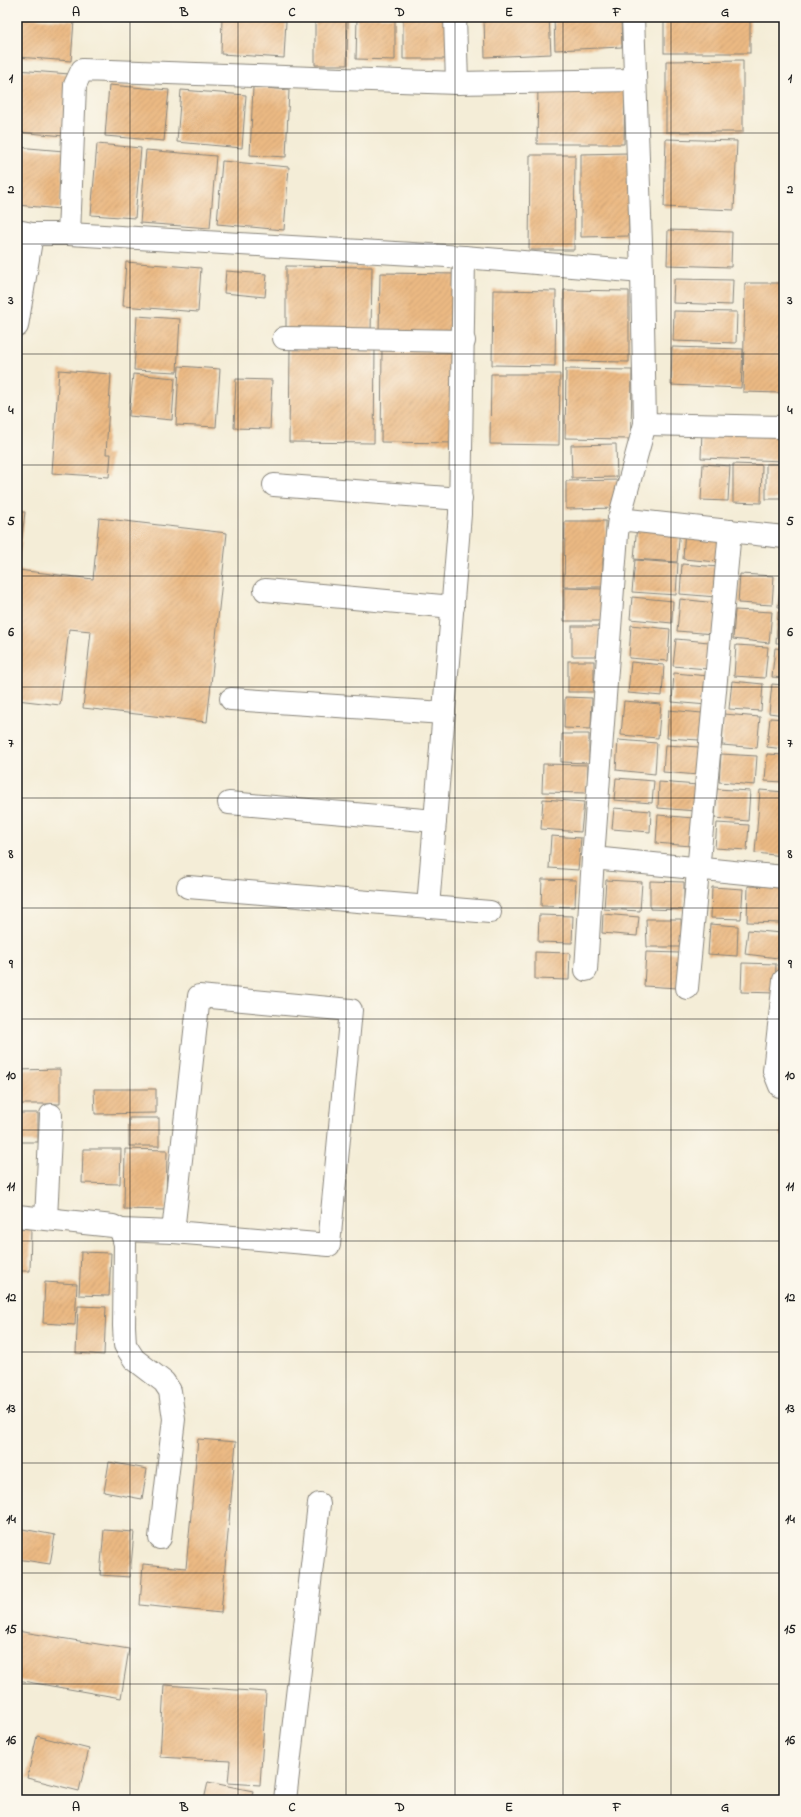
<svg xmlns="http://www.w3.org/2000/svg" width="801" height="1817" viewBox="0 0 801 1817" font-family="'Indie Flower',sans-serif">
  <defs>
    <pattern id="building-hatch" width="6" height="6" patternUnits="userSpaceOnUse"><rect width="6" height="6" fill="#ebb983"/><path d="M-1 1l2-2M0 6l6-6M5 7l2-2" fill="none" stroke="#c99e71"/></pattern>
  </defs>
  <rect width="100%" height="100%" fill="#fbf7ec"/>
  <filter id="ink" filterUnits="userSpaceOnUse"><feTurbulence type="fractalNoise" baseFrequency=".025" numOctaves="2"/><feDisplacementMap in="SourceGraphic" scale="8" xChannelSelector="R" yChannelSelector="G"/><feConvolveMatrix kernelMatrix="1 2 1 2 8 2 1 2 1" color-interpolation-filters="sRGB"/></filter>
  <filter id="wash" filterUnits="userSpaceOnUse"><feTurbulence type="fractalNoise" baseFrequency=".012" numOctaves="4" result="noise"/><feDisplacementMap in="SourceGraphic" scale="16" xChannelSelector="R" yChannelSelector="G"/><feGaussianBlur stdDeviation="0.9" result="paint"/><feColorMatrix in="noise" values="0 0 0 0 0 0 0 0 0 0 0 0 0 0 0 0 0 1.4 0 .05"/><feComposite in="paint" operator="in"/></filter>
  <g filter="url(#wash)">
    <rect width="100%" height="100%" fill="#f4edd7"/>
    <g id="blocks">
      <g fill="url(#building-hatch)">
        <polygon points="17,17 74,21 71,61 17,57"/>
        <polygon points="222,17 286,21 284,58 221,54"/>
        <polygon points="315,17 348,17 347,65 315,65"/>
        <polygon points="357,17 395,17 395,60 356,59"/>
        <polygon points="403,17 451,17 450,59 403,59"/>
        <polygon points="484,17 549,17 551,54 485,57"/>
        <polygon points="554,17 621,17 622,47 555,50"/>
        <rect x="664" y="17" width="86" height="36"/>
        <polygon points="743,60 743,132 666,132 666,61"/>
        <polygon points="17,70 70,74 65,136 17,132"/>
        <polygon points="109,85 169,90 164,141 105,136"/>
        <polygon points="538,86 625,87 624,144 537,144"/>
        <polygon points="253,87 289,90 286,157 250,155"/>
        <polygon points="181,90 246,95 242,148 177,142"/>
        <polygon points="666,139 737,141 734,210 664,207"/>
        <polygon points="97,144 141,148 135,218 91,215"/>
        <polygon points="17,147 64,151 60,209 17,205"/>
        <polygon points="146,150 216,156 210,228 140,223"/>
        <polygon points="628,153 629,236 581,237 581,154"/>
        <polygon points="530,155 575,155 574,250 529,250"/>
        <polygon points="222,161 289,167 284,230 217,224"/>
        <polygon points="668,230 732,232 731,267 667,265"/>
        <polygon points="126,262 201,268 198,312 123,306"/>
        <polygon points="286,266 372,267 371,335 286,334"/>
        <polygon points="226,271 267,274 265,297 224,293"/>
        <polygon points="380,273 458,274 457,335 379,334"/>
        <polygon points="674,279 733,280 732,305 673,303"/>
        <polygon points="745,283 783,283 781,393 743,392"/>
        <polygon points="493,290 556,291 555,366 492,365"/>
        <polygon points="564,290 629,291 629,362 564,361"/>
        <polygon points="674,311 737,312 736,343 673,341"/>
        <polygon points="137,316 180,319 177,372 134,370"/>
        <polygon points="672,347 743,349 741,388 671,385"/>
        <polygon points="290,348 375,348 374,443 289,442"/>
        <polygon points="382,350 458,351 456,443 381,442"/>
        <polygon points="179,366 220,369 216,427 176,425"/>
        <polygon points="566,369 632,370 631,439 565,438"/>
        <polygon points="59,370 111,374 106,454 111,454 109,477 52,473"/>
        <polygon points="133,374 175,378 172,420 129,416"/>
        <polygon points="491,374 560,374 559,445 490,444"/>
        <polygon points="236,379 272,380 270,429 234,428"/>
        <polygon points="702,429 784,432 784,461 701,458"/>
        <polygon points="616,444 617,477 572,478 571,445"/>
        <polygon points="703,464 730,466 728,501 701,500"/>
        <polygon points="733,464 762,465 761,503 733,502"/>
        <rect x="766" y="464" width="18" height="35"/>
        <polygon points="620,480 621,508 566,509 566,481"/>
        <polygon points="17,512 25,512 18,570 93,579 99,518 227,533 207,722 83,708 91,631 69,629 60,705 17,700"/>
        <polygon points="565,521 606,521 606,540 609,557 603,557 603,571 607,571 607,587 564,587"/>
        <polygon points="637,524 680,528 677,562 634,559"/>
        <polygon points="685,528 721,530 718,562 683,559"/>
        <polygon points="783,545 784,545 784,566 781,566"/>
        <polygon points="635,560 678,563 676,595 632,592"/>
        <polygon points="682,564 719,567 716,597 680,594"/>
        <polygon points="740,574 774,576 772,605 738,603"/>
        <polygon points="781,577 784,577 784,607 778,607"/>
        <polygon points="564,588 603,589 602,621 564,621"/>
        <polygon points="632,597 673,601 672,623 630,619"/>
        <polygon points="680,599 716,603 714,634 677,631"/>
        <polygon points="735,610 772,612 769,643 733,639"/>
        <polygon points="778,612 784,612 784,643 776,643"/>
        <polygon points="631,625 670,629 668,661 629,658"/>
        <rect x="572" y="626" width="27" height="30"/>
        <polygon points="676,639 709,642 707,669 673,666"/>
        <polygon points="736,645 768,647 765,678 734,676"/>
        <polygon points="775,648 784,649 784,678 772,677"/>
        <rect x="568" y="661" width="26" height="31"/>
        <polygon points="631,662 664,665 662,696 628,693"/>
        <polygon points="674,673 709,676 707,705 672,702"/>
        <polygon points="732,681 763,684 761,711 729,709"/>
        <polygon points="772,684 784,685 784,715 769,713"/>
        <polygon points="565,697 592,698 591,729 564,728"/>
        <polygon points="624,701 661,704 658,738 621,735"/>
        <polygon points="669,710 702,713 699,740 667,738"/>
        <polygon points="724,714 760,717 757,748 722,745"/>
        <polygon points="770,718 784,719 784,749 767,747"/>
        <polygon points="562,734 589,734 589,763 561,762"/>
        <polygon points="618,740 657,743 655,774 616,770"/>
        <polygon points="665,745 700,747 698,775 663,772"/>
        <polygon points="721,754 757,756 755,785 719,782"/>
        <polygon points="767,754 784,755 784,782 765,781"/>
        <polygon points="543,764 588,765 587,793 542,792"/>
        <polygon points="616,778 654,781 652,803 614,800"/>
        <polygon points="659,782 698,785 696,811 658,808"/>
        <polygon points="717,789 750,791 748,821 715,818"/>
        <polygon points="760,790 784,792 784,856 755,853"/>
        <polygon points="543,799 584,802 581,832 541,829"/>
        <polygon points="614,808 651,811 650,832 612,829"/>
        <polygon points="658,815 693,818 691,846 656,843"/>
        <polygon points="717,823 749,825 747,850 715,848"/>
        <polygon points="551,836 581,838 578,870 549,868"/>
        <polygon points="542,879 576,880 575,907 541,906"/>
        <polygon points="606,880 642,882 640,911 604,909"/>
        <polygon points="650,881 684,882 684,910 650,909"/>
        <polygon points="748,886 782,887 781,923 747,922"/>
        <polygon points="712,887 743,889 741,919 711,918"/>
        <polygon points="603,914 639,917 637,936 602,933"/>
        <polygon points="539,915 573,916 572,943 538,942"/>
        <polygon points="646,919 681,919 682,947 647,947"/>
        <polygon points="710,924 738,926 737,956 708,954"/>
        <polygon points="748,930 781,933 778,958 745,954"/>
        <polygon points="535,952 570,953 569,980 535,979"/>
        <polygon points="646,952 680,953 678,988 644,986"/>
        <polygon points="742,963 776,964 775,993 741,992"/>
        <polygon points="60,1069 60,1104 17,1104 17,1070"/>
        <polygon points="94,1089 156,1089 156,1113 95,1114"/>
        <rect x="781" y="1095" width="3" height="41"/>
        <rect x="17" y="1113" width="21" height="29"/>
        <rect x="129" y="1118" width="30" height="28"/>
        <polygon points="83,1149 121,1149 120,1184 82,1183"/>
        <polygon points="125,1149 167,1150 166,1210 124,1209"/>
        <polygon points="17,1228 31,1229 30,1271 17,1271"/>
        <polygon points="81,1252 111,1253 109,1296 79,1295"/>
        <polygon points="45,1282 77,1284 75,1325 43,1323"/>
        <polygon points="78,1306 106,1307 104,1355 76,1353"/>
        <polygon points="198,1439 236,1442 221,1613 140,1605 143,1564 186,1568"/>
        <polygon points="109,1462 147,1469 142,1499 104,1492"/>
        <polygon points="17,1528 55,1535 50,1564 17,1559"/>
        <polygon points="104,1530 134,1532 130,1577 100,1575"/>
        <polygon points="17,1631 129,1649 121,1698 17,1680"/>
        <polygon points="164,1685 266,1692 260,1785 228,1783 230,1761 160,1757"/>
        <polygon points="37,1736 89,1749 79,1791 27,1778"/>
        <polygon points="208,1782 253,1791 251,1800 204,1800"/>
      </g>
    </g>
  </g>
  <g filter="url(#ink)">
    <use href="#blocks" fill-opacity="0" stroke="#88847a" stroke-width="1"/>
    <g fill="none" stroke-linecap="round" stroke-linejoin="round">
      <g stroke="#88847a" stroke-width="24">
        <g id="minor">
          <polyline points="455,17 457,83"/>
          <polyline points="633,17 642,272 645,424 619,519 617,534 593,858 784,877"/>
          <polyline points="17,231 32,234 69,234 464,257 642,272"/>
          <polyline points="69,234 75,85 82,70 457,83 635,80"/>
          <polyline points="17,326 32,234"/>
          <polyline points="284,338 464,341"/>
          <polyline points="645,424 784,427"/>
          <polyline points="274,485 461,499"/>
          <polyline points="619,519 784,537"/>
          <polyline points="265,590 453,607"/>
          <polyline points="231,699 444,713"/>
          <polyline points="229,803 435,821"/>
          <polyline points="188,887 490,912"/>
          <polyline points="428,907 460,514 464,257"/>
          <polyline points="586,970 593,858"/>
          <polyline points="784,980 774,1071 780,1086 784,1086"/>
          <polyline points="687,988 730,531"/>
          <polyline points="17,1216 46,1219 51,1115"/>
          <polyline points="46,1219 113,1226 121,1230 125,1244 124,1326 125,1345 134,1359 164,1382 170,1391 174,1419 160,1538"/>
          <polyline points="121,1230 173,1232 329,1245 351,1010 199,996 173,1232"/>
          <polyline points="285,1800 319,1504"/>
        </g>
      </g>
      <use href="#minor" stroke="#fff" stroke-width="22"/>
    </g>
  </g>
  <path fill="none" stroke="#1c1c1c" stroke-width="1" stroke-opacity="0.55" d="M130,17v1783M238,17v1783M346,17v1783M455,17v1783M563,17v1783M671,17v1783M17,133h767M17,244h767M17,354h767M17,465h767M17,576h767M17,687h767M17,798h767M17,908h767M17,1019h767M17,1130h767M17,1241h767M17,1352h767M17,1463h767M17,1573h767M17,1684h767"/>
  <rect width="801" height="1817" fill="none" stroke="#fbf7ec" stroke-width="44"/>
  <rect x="22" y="22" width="757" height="1773" fill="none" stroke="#1c1c1c" stroke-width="1.5"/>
  <g font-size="13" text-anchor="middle" font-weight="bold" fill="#1c1c1c">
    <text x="76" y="16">A</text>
    <text x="184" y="16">B</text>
    <text x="292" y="16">C</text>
    <text x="400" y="16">D</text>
    <text x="509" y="16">E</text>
    <text x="617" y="16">F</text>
    <text x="725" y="16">G</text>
    <text x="11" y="82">1</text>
    <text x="790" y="82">1</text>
    <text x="11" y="193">2</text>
    <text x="790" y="193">2</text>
    <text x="11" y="304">3</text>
    <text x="790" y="304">3</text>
    <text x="11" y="414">4</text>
    <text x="790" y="414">4</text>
    <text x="11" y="525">5</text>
    <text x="790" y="525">5</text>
    <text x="11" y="636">6</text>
    <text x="790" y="636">6</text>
    <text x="11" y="747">7</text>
    <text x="790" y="747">7</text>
    <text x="11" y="858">8</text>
    <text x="790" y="858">8</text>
    <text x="11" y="968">9</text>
    <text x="790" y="968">9</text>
    <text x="11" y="1079">10</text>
    <text x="790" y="1079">10</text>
    <text x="11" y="1190">11</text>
    <text x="790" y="1190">11</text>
    <text x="11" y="1301">12</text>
    <text x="790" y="1301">12</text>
    <text x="11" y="1412">13</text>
    <text x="790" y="1412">13</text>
    <text x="11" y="1523">14</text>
    <text x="790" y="1523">14</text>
    <text x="11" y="1633">15</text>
    <text x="790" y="1633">15</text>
    <text x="11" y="1744">16</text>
    <text x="790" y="1744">16</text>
    <text x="76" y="1811">A</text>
    <text x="184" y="1811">B</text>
    <text x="292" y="1811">C</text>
    <text x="400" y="1811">D</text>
    <text x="509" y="1811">E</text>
    <text x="617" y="1811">F</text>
    <text x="725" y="1811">G</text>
  </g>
</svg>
